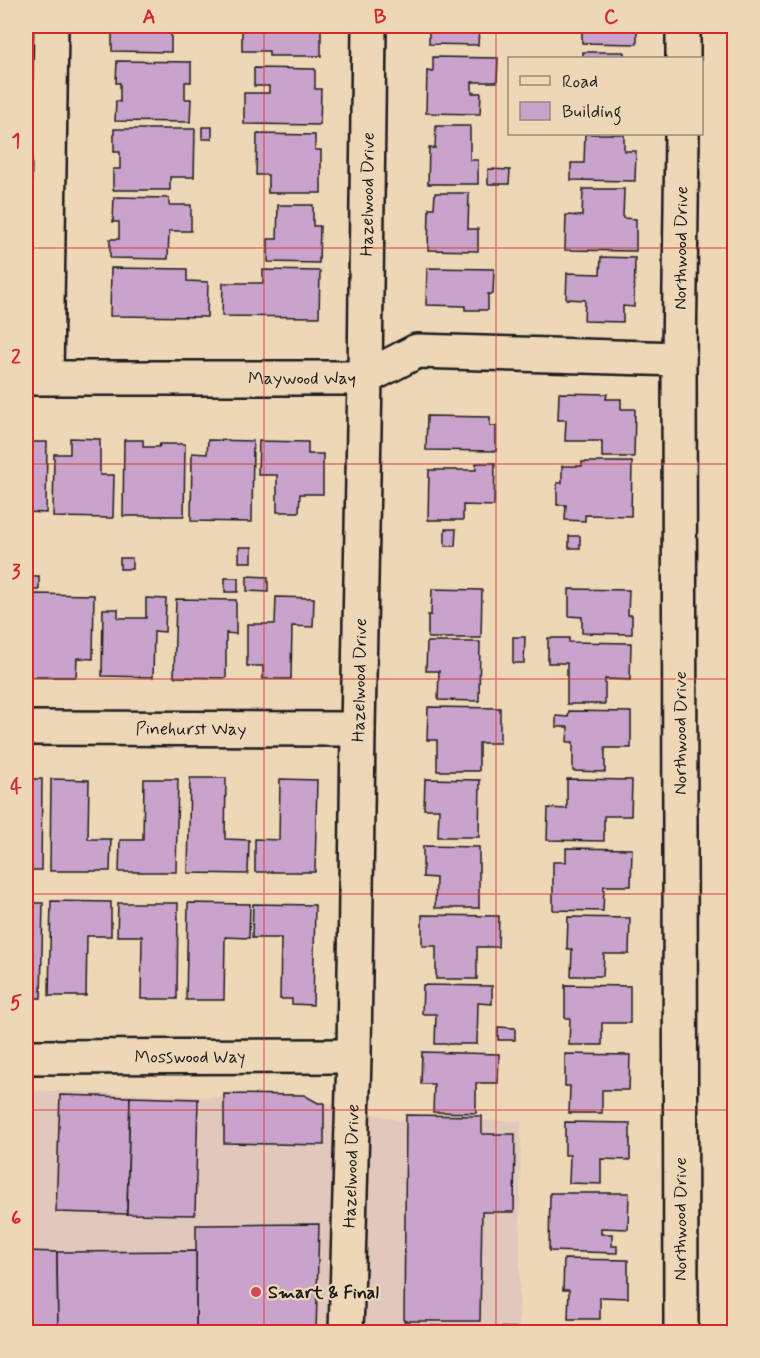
<svg xmlns="http://www.w3.org/2000/svg" width="760" height="1358" viewBox="0 0 760 1358" font-family="Mynerve,sans-serif">
  <rect width="100%" height="100%" fill="#edd7b6"/>
  <filter id="ink" filterUnits="userSpaceOnUse"><feTurbulence type="fractalNoise" baseFrequency=".0167" numOctaves="2"/><feDisplacementMap in="SourceGraphic" scale="12" xChannelSelector="R" yChannelSelector="G"/><feConvolveMatrix kernelMatrix="1 2 1 2 8 2 1 2 1" color-interpolation-filters="sRGB"/></filter>
  <g filter="url(#ink)">
    <polygon fill="#e2c7bc" points="26,1090 318,1101 398,1120 521,1121 519,1332 26,1332"/>
    <g fill="#c9a3cb" stroke="#1c1c1c" stroke-width="1.5">
      <polygon points="121,26 171,26 171,52 112,51 112,33 120,33"/>
      <polygon points="248,26 321,26 321,56 269,56 269,51 242,51 242,30 248,30"/>
      <polygon points="429,26 486,26 486,28 479,28 478,45 429,44"/>
      <polygon points="582,26 637,26 637,44 582,43"/>
      <rect x="583" y="52" width="41" height="6"/>
      <polygon points="433,57 498,58 497,82 472,82 472,93 481,93 480,114 426,113 427,71 433,72"/>
      <polygon points="117,61 191,62 191,82 185,82 185,99 191,99 190,122 115,121 116,101 120,102 120,83 116,83"/>
      <polygon points="254,68 315,69 315,89 321,89 320,125 244,124 244,93 269,93 269,86 254,86"/>
      <polygon points="436,126 470,126 470,160 478,160 478,184 428,184 429,148 435,148"/>
      <rect x="202" y="127" width="10" height="12"/>
      <polygon points="114,129 195,129 194,177 170,177 170,190 113,190 113,169 120,169 120,152 114,152"/>
      <polygon points="257,134 315,135 315,150 321,150 321,193 268,193 268,175 256,175"/>
      <polygon points="585,134 624,134 624,151 636,151 635,181 571,180 571,163 584,163"/>
      <polygon points="488,169 510,170 509,184 488,184"/>
      <polygon points="583,189 624,189 623,218 636,219 636,251 565,250 566,215 582,216"/>
      <polygon points="435,193 469,193 468,229 478,229 478,251 428,250 429,208 434,208"/>
      <polygon points="114,197 169,198 169,205 191,205 191,231 169,231 168,259 110,258 110,239 119,239 119,222 113,222"/>
      <polygon points="278,205 313,205 313,226 320,226 319,263 268,262 268,239 277,239"/>
      <polygon points="601,257 635,258 634,307 623,306 623,322 584,321 585,300 566,299 567,273 600,274"/>
      <polygon points="111,268 187,269 187,281 208,282 207,317 110,316"/>
      <polygon points="427,268 494,269 493,294 488,294 488,310 465,310 465,306 426,305"/>
      <polygon points="263,270 320,271 319,317 222,316 223,283 263,283"/>
      <polygon points="559,393 607,394 606,399 621,399 621,409 635,409 634,457 602,457 602,441 565,441 566,420 558,420"/>
      <polygon points="427,416 490,417 490,426 496,426 496,451 426,450"/>
      <polygon points="70,438 100,439 100,475 114,475 113,518 53,517 54,454 70,454"/>
      <polygon points="124,440 143,440 143,447 159,447 160,444 185,444 184,516 123,516"/>
      <polygon points="208,440 253,441 252,522 191,521 192,453 207,454"/>
      <polygon points="259,441 308,442 308,454 323,454 323,494 300,494 299,512 277,512 277,475 258,475"/>
      <polygon points="26,442 47,442 46,513 26,512"/>
      <polygon points="582,462 632,462 631,516 585,515 585,521 565,520 566,505 557,505 557,483 562,483 562,466 582,466"/>
      <polygon points="476,463 495,463 494,506 463,505 463,520 428,520 429,470 476,470"/>
      <polygon points="445,529 456,529 455,546 445,546"/>
      <rect x="569" y="536" width="11" height="12"/>
      <rect x="239" y="547" width="13" height="15"/>
      <rect x="120" y="558" width="12" height="11"/>
      <rect x="26" y="576" width="13" height="14"/>
      <polygon points="247,576 268,577 268,592 247,591"/>
      <rect x="225" y="578" width="13" height="14"/>
      <polygon points="432,589 482,590 481,638 428,638 428,615 431,615"/>
      <polygon points="569,589 629,590 628,615 632,615 632,634 582,633 582,617 569,616"/>
      <polygon points="31,594 94,595 93,659 77,658 76,677 30,677"/>
      <polygon points="276,597 314,598 313,627 292,626 291,679 263,679 263,666 247,666 247,624 275,624"/>
      <polygon points="146,598 166,599 165,632 154,631 153,677 102,676 103,609 118,609 118,618 146,618"/>
      <polygon points="176,599 236,600 236,634 226,633 226,678 174,677"/>
      <polygon points="513,637 525,637 524,663 513,663"/>
      <polygon points="548,638 569,638 569,642 631,643 630,680 605,679 605,704 567,704 567,663 548,663"/>
      <polygon points="427,642 480,642 479,701 438,700 439,671 426,671"/>
      <polygon points="428,707 500,708 500,743 479,743 479,771 437,771 437,740 427,740"/>
      <polygon points="569,711 631,712 631,748 605,748 605,772 573,771 573,742 567,742 568,727 556,727 556,716 568,717"/>
      <polygon points="190,778 226,778 225,839 249,840 248,874 188,873"/>
      <polygon points="26,779 42,779 41,870 26,870"/>
      <polygon points="51,779 89,780 88,839 111,839 110,871 50,871"/>
      <polygon points="144,779 178,779 176,872 119,872 120,840 143,840"/>
      <polygon points="280,779 317,780 315,872 255,872 255,839 279,840"/>
      <polygon points="425,779 480,780 479,837 438,837 439,809 424,809"/>
      <polygon points="567,779 632,780 631,816 604,816 604,841 547,840 548,808 567,809"/>
      <polygon points="423,846 479,847 479,908 435,908 436,878 423,877"/>
      <polygon points="566,848 632,849 631,886 604,886 603,911 553,910 553,862 566,862"/>
      <polygon points="51,901 111,902 111,936 87,936 86,996 49,996"/>
      <polygon points="26,903 43,903 41,998 26,998"/>
      <polygon points="118,903 178,903 177,999 141,999 142,936 117,936"/>
      <polygon points="188,903 250,904 249,938 225,937 224,1000 186,1000"/>
      <polygon points="253,904 315,905 313,1005 292,1004 292,999 280,999 281,938 252,938"/>
      <polygon points="422,915 499,916 498,947 477,947 477,979 436,979 436,946 422,946"/>
      <polygon points="568,917 630,918 629,954 604,954 603,976 571,976 572,949 567,949"/>
      <polygon points="423,985 492,986 492,1004 478,1003 477,1044 435,1044 436,1014 422,1014"/>
      <polygon points="565,985 630,986 630,1023 602,1023 602,1045 569,1045 570,1018 565,1018"/>
      <polygon points="498,1027 515,1028 515,1040 498,1040"/>
      <polygon points="422,1052 499,1054 498,1083 476,1083 476,1113 433,1112 434,1084 421,1084"/>
      <polygon points="565,1054 630,1055 629,1090 602,1090 602,1113 569,1113 570,1086 565,1086"/>
      <polygon points="224,1094 304,1095 318,1103 324,1103 324,1145 224,1143"/>
      <polygon points="60,1095 130,1097 127,1214 56,1212"/>
      <polygon points="130,1097 198,1099 195,1215 127,1214"/>
      <polygon points="406,1115 482,1116 482,1134 515,1134 514,1212 482,1212 480,1321 404,1321"/>
      <polygon points="565,1122 630,1123 630,1160 601,1159 601,1184 569,1183 570,1155 565,1155"/>
      <polygon points="550,1193 629,1193 628,1229 601,1228 601,1234 612,1234 612,1246 617,1246 617,1253 549,1251"/>
      <polygon points="319,1224 316,1332 196,1332 196,1225"/>
      <polygon points="26,1251 57,1252 58,1332 26,1332"/>
      <polygon points="196,1251 196,1332 58,1332 57,1252"/>
      <polygon points="564,1259 628,1260 628,1298 600,1297 600,1319 568,1319 569,1290 563,1290"/>
      <polygon points="403,1325 516,1328 516,1332 403,1332"/>
      <polygon points="562,1327 629,1328 629,1332 562,1332"/>
    </g>
    <g fill="none" stroke-linecap="round" stroke-linejoin="round">
      <g stroke="#1c1c1c" stroke-width="38">
        <g id="minor">
          <polyline points="683,58 683,26"/>
          <polyline points="46,377 51,26"/>
          <path id="s1" d="M26,378h339l52,-27 262,8"/>
          <path id="s2" d="M26,728l332,1"/>
          <path id="s3" d="M26,1057l328,-1"/>
          <path id="s4" d="M346,1332l8,-276 4,-327 7,-351 4,-352"/>
          <path id="s5" d="M681,1332l-2,-973 3,-225"/>
        </g>
      </g>
      <use href="#minor" stroke="#edd7b6" stroke-width="33"/>
    </g>
  </g>
  <path fill="none" stroke="#d62828" stroke-width="1.5" stroke-opacity="0.55" d="M264,26v1306M496,26v1306M26,248h708M26,464h708M26,679h708M26,894h708M26,1110h708"/>
  <circle fill="#d1495b" stroke="#edd7b6" stroke-width="2" cx="256" cy="1292" r="6"/>
  <g text-anchor="middle" stroke-width="4.5" stroke-linejoin="round" paint-order="stroke">
    <g font-size="18" fill="#1c1c1c" stroke="#edd7b6">
      <text dy="6" stroke="none"><textPath href="#s4" startOffset="1138">Hazelwood Drive</textPath></text>
      <text dy="6" stroke="none"><textPath href="#s5" startOffset="1084">Northwood Drive</textPath></text>
      <text dy="6" stroke="none"><textPath href="#s1" startOffset="276">Maywood Way</textPath></text>
      <text dy="6" stroke="none"><textPath href="#s4" startOffset="652">Hazelwood Drive</textPath></text>
      <text dy="6" stroke="none"><textPath href="#s2" startOffset="165">Pinehurst Way</textPath></text>
      <text transform="translate(680 733) rotate(-90)" y="6">Northwood Drive</text>
      <text dy="6" stroke="none"><textPath href="#s3" startOffset="164">Mosswood Way</textPath></text>
      <text dy="6" stroke="none"><textPath href="#s4" startOffset="166">Hazelwood Drive</textPath></text>
      <text transform="translate(680 1219) rotate(-90)" y="6">Northwood Drive</text>
    </g>
    <g font-size="18" font-weight="bold" fill="#1c1c1c" stroke="#edd7b6" text-anchor="start">
      <text x="268" y="1298">Smart &amp; Final</text>
    </g>
  </g>
  <rect width="760" height="1358" fill="none" stroke="#edd7b6" stroke-width="66"/>
  <rect x="508" y="57" width="195" height="78" fill="#edd7b6" stroke="#998c78" stroke-width="1.5"/>
  <rect x="520" y="76" width="30" height="9" fill="#edd7b6" stroke="#998c78" stroke-width="1.5"/>
  <text x="562" y="87" font-size="18" fill="#1c1c1c">Road</text>
  <rect x="520" y="102" width="30" height="18" fill="#c9a3cb" stroke="#998c78" stroke-width="1.5"/>
  <text x="562" y="117" font-size="18" fill="#1c1c1c">Building</text>
  <rect x="33" y="33" width="694" height="1292" fill="none" stroke="#d62828" stroke-width="2"/>
  <g font-size="20" text-anchor="middle" font-weight="bold" fill="#d62828">
    <text x="149" y="23">A</text>
    <text x="380" y="23">B</text>
    <text x="611" y="23">C</text>
    <text x="16" y="147">1</text>
    <text x="16" y="363">2</text>
    <text x="16" y="578">3</text>
    <text x="16" y="793">4</text>
    <text x="16" y="1009">5</text>
    <text x="16" y="1224">6</text>
  </g>
</svg>
